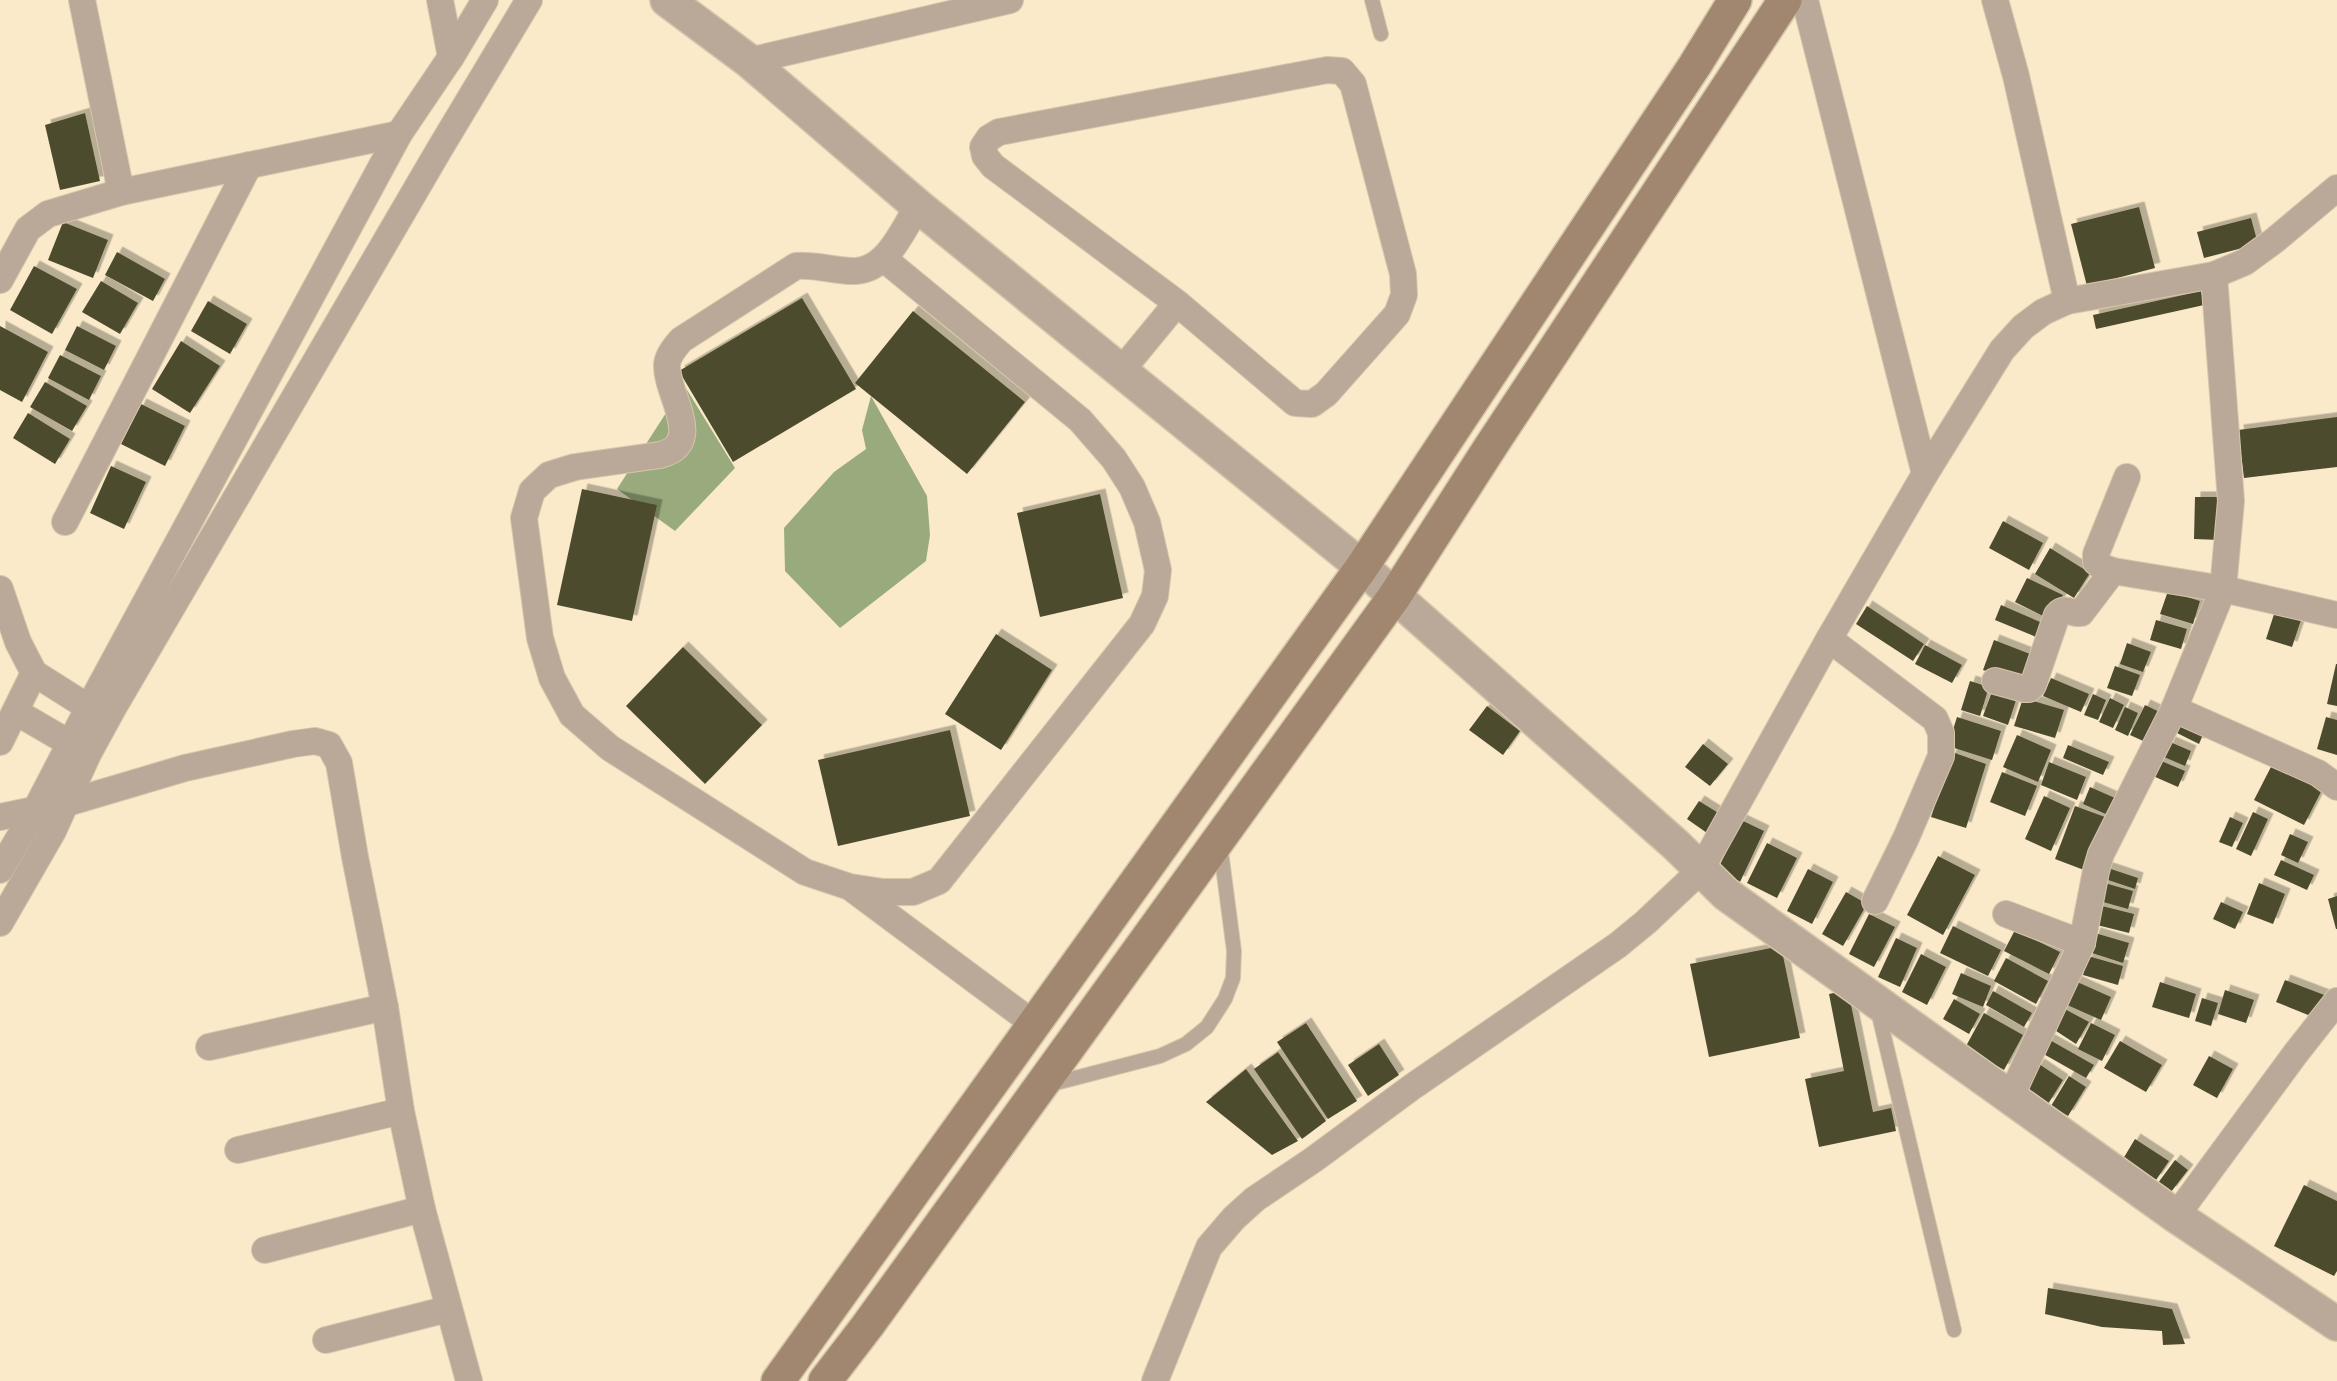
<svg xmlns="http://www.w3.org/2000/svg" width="2337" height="1381" viewBox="0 0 2337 1381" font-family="Merriweather,serif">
  <defs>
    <filter id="shadow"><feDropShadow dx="5.5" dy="-5.5" stdDeviation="0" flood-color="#0004"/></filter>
  </defs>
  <rect width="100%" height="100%" fill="#faeaca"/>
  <g fill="#99ab7c">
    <polygon points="684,385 735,468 675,531 617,489"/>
    <polygon points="871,396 927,496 930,535 926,561 840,628 785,571 784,528 834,472 866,449 862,430"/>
  </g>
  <g fill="#4d4b2e" filter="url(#shadow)">
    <polygon points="85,113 100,181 60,190 45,125"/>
    <polygon points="2139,207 2155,268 2087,286 2071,224"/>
    <polygon points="2251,218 2258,244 2204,258 2197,232"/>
    <polygon points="63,222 108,240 93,278 48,260"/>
    <polygon points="117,252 165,279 153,301 105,275"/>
    <polygon points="34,266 77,289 52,334 10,310"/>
    <polygon points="101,281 138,303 120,334 82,312"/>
    <polygon points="2201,291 2204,305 2096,329 2093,315"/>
    <polygon points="802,298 856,389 733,462 679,371"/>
    <polygon points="208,301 247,324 230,354 191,331"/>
    <polygon points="913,311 1025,402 967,474 855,383"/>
    <polygon points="0,326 48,352 22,402 0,390"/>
    <polygon points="77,326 116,346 104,370 65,350"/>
    <polygon points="181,341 220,366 190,413 152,389"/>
    <polygon points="60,355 101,376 89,400 48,378"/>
    <polygon points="45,382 87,406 72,431 30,407"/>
    <polygon points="141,404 185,426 165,466 121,444"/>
    <polygon points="28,413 70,439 55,464 13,438"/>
    <polygon points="2337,417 2337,467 2244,478 2238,430"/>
    <polygon points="111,466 146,482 124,529 90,513"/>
    <polygon points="582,489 657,505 632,621 557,605"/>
    <polygon points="1100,494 1123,598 1040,617 1017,513"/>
    <polygon points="2195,497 2221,497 2220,540 2194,539"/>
    <polygon points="2003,521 2043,543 2029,570 1989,548"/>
    <polygon points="2050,548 2090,573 2074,598 2035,574"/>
    <polygon points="2027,578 2063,595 2051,620 2015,602"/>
    <polygon points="2168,591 2200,601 2193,624 2160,614"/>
    <polygon points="2001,605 2047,625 2041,639 1995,620"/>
    <polygon points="1867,606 1924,644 1913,661 1856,624"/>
    <polygon points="2276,608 2302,617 2292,647 2266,639"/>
    <polygon points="2156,620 2187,629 2181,649 2150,640"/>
    <polygon points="996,634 1052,670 1001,750 945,714"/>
    <polygon points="1994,640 2035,656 2023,685 1983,670"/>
    <polygon points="2127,643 2151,652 2143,672 2120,664"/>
    <polygon points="1925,645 1962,665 1952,683 1915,664"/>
    <polygon points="683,647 762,725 705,784 626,706"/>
    <polygon points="2336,664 2337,664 2337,706 2327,704"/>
    <polygon points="2115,666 2140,675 2132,696 2107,688"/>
    <polygon points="2051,678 2089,694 2081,712 2043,696"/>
    <polygon points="1970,681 1989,687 1980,716 1961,710"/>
    <polygon points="1994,686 2018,694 2008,725 1983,716"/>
    <polygon points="2093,694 2106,700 2098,720 2084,715"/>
    <polygon points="2023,698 2064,710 2055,738 2014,726"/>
    <polygon points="2110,698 2124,705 2113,728 2099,722"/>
    <polygon points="2145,705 2166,715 2152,745 2130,735"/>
    <polygon points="1487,706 1520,731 1503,755 1469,730"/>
    <polygon points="2125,707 2138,713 2128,736 2115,730"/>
    <polygon points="1957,717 2001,731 1992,760 1948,746"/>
    <polygon points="2326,717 2337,720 2337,755 2317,749"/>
    <polygon points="2184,719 2205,730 2199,744 2177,733"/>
    <polygon points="950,730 970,816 838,846 818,760"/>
    <polygon points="2017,735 2051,750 2038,782 2003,767"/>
    <polygon points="2170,742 2191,751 2185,766 2164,757"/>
    <polygon points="1703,744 1728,764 1710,786 1685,767"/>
    <polygon points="2068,745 2109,762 2103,775 2063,758"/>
    <polygon points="1952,752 1986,764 1966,828 1931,817"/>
    <polygon points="2159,760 2185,771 2178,787 2153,776"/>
    <polygon points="2049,762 2086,777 2077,800 2041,785"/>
    <polygon points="2273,763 2323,788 2304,825 2254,800"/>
    <polygon points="2002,772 2037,786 2025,816 1990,802"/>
    <polygon points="2090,787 2115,798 2108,815 2083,804"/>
    <polygon points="2044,796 2070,808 2051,851 2025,839"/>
    <polygon points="1699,801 1720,814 1707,833 1687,819"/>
    <polygon points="2075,806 2105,817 2084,870 2055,859"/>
    <polygon points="2253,812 2268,819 2251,856 2236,849"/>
    <polygon points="2230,817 2243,823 2232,847 2219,842"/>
    <polygon points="1741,820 1764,831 1740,882 1717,871"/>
    <polygon points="2290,834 2308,842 2298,863 2281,855"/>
    <polygon points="1767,843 1797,858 1777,898 1747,883"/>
    <polygon points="1938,856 1975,875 1943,935 1907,915"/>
    <polygon points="2281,860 2314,875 2307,890 2274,875"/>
    <polygon points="2105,867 2138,878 2135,889 2102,878"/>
    <polygon points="1808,869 1833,882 1812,924 1787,911"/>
    <polygon points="2101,882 2133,891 2128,909 2096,900"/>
    <polygon points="2259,883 2285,894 2273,924 2247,914"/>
    <polygon points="1846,892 1867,904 1843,946 1822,934"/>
    <polygon points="2337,896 2337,929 2336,929 2328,899"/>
    <polygon points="2221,902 2243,912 2235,929 2213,919"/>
    <polygon points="2094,904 2134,914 2129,933 2089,923"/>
    <polygon points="1869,914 1895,927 1874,967 1849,954"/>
    <polygon points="1953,926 2001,950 1988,976 1940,953"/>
    <polygon points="2015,930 2060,952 2049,974 2004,951"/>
    <polygon points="2095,933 2129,943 2123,963 2089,952"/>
    <polygon points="1896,938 1917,948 1900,987 1878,977"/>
    <polygon points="1781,946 1800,1038 1709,1057 1690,964"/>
    <polygon points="1921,954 1946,967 1927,1005 1902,992"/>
    <polygon points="2088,956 2123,966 2118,985 2083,975"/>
    <polygon points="2006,958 2048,981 2036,1004 1994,981"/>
    <polygon points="1961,973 1991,986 1983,1007 1952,994"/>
    <polygon points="2285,980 2327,996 2318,1019 2276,1002"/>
    <polygon points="2075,981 2111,997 2101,1020 2065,1004"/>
    <polygon points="2160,982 2196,994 2189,1018 2152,1007"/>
    <polygon points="1848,990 1873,1112 1891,1108 1896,1131 1819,1147 1805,1079 1844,1071 1829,994"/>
    <polygon points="2225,990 2254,1000 2246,1023 2218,1014"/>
    <polygon points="1993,991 2032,1013 2024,1027 1986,1005"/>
    <polygon points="2202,998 2218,1003 2211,1026 2195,1021"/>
    <polygon points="1954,999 1980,1014 1969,1034 1943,1019"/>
    <polygon points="2061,1007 2089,1022 2076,1044 2050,1027"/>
    <polygon points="1984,1013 2023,1035 2004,1070 1965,1048"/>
    <polygon points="1306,1023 1357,1101 1328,1119 1277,1042"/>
    <polygon points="2091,1023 2115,1035 2102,1061 2078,1049"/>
    <polygon points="2048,1039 2094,1065 2086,1078 2040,1052"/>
    <polygon points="2120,1041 2162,1065 2146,1092 2104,1068"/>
    <polygon points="1379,1044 1399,1075 1368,1096 1348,1065"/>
    <polygon points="1278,1052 1326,1121 1302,1139 1254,1069"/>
    <polygon points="2209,1056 2233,1069 2217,1098 2193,1085"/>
    <polygon points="2039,1064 2063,1080 2048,1104 2023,1088"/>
    <polygon points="1246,1069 1298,1141 1272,1155 1206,1102"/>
    <polygon points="2069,1076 2086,1087 2068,1116 2051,1106"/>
    <polygon points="2135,1139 2169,1161 2156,1180 2123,1159"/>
    <polygon points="2175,1160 2188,1170 2171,1192 2158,1183"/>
    <polygon points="2304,1185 2337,1201 2337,1271 2334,1276 2274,1246"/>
    <polygon points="2048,1288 2172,1309 2185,1344 2163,1345 2162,1331 2102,1327 2045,1314"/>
  </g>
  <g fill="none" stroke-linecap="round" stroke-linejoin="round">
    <g stroke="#d6c7ab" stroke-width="16">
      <g id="service">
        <polyline points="1372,0 1381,34"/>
        <polyline points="1878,1011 1954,1330"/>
        <polyline points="1048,1085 1160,1056 1186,1044 1207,1027 1225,999 1233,978 1234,951 1220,844"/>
      </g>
    </g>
    <g stroke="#d6c7ab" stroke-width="28">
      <g id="minor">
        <polyline points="82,0 121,192"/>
        <polyline points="440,0 451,57"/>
        <polyline points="1805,0 1925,474"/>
        <polyline points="1995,0 2016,76 2067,301"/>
        <polyline points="749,61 1010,0"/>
        <path d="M884,259l196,161 34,39 18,28 15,35 11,48 -3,26 -13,28 -203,257 -26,11h-30l-33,-5 -45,-15 -195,-124 -38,-33 -20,-37 -12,-40 -16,-120 8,-27 17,-16 26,-8 85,-12c47,-12 5,-61 7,-91 1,-9 8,-17 14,-24l115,-74c21,-2 40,6 60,5 32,-2 47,-42 62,-65"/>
        <polyline points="0,280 28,229 48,214 121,192 399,134"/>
        <polyline points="1121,371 1177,303 993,166 985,156 983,147 989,138 999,132 1327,70 1342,71 1353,84 1403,274 1404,295 1397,314 1326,394 1312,404 1295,403 1177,303"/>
        <polyline points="2127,477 2096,554 2096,562 2102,567 2113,571 2223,589 2337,615"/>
        <polyline points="65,522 249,165"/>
        <polyline points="0,589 18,642 34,673 0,742"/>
        <polyline points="1829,639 1935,719 1941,733 1941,756 1906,838 1875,901"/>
        <polyline points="34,673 102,716"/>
        <path d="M1995,681l29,8h5l4,-4 24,-70c9,-10 14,0 24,-2l32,-42"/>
        <polyline points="2174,709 2318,773 2337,787"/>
        <polyline points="16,712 83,751"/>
        <polyline points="0,817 67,803 185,768 293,744 315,741 329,745 339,763 355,857 385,1007 401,1111 422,1209 469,1381"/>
        <polyline points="0,870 36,809 89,707 399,134 451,57 485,0"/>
        <polyline points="854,890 1034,1024"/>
        <polyline points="2006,914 2082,943"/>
        <polyline points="0,923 53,831 88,754 112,710 439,150 529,0"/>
        <polyline points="209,1047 385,1007"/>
        <polyline points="2010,1098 2082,943 2096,871 2101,854 2174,709 2223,589 2231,501 2214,275"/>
        <polyline points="238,1150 401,1111"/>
        <polyline points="2176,1216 2296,1053 2337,1001"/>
        <polyline points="265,1250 422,1209"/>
        <polyline points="326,1340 448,1309"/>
        <polyline points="1155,1381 1209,1247 1234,1218 1255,1199 1313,1160 1412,1087 1618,945 1646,922 1700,871 1829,639 1925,474 2002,350 2023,327 2043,312 2067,301 2214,275 2245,262 2275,240 2337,188"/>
      </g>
    </g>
    <g stroke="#d6c7ab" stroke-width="36">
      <polyline id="tertiary" points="667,0 749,61 918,206 1362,567 1676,845 1726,894 2176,1216 2337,1324"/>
    </g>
    <g stroke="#d6c7ab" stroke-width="36">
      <g id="secondary">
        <polyline points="778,1381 1362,567 1695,65 1735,0"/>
        <polyline points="825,1381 868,1325 1394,597 1489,449 1785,0"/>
      </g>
    </g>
    <use href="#service" stroke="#baa898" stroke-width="14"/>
    <use href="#minor" stroke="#baa898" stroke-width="26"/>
    <use href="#tertiary" stroke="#baa898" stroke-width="33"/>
    <use href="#secondary" stroke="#a1876f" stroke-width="33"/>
  </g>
</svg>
